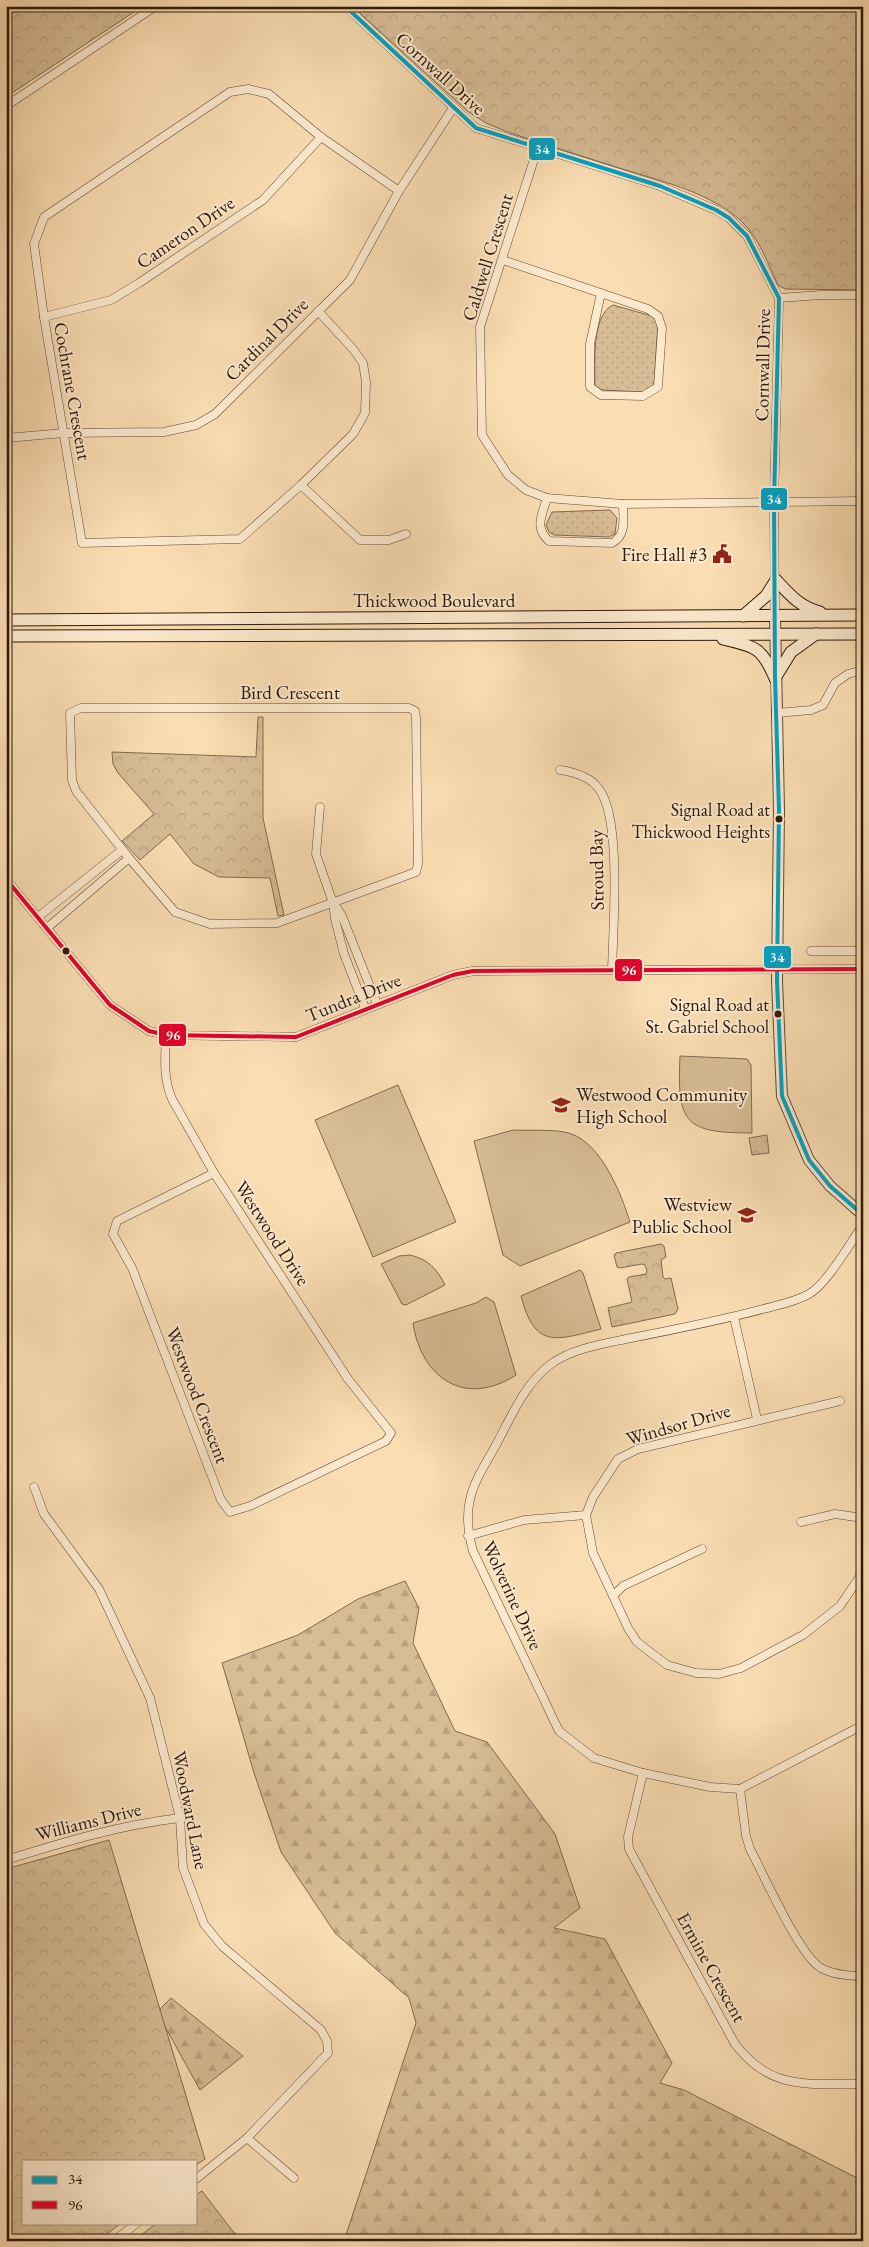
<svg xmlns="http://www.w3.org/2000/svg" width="869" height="2247" viewBox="0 0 869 2247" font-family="'EB Garamond',serif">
  <defs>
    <pattern id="grass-dots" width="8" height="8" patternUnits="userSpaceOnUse" patternTransform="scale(1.25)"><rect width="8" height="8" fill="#d7bc95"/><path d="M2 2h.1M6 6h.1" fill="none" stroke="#b9a17f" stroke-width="1.8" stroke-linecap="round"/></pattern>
    <pattern id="forest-firs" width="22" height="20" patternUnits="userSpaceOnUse" patternTransform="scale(1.25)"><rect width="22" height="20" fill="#d7bc95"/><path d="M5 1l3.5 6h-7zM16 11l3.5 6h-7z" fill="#b9a17f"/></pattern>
    <pattern id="park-crowns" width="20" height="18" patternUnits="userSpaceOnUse" patternTransform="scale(1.25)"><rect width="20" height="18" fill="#d7bc95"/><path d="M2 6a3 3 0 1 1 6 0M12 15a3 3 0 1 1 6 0" fill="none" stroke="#b9a17f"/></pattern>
  </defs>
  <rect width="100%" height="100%" fill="#faddb2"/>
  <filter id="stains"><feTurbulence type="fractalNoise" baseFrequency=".004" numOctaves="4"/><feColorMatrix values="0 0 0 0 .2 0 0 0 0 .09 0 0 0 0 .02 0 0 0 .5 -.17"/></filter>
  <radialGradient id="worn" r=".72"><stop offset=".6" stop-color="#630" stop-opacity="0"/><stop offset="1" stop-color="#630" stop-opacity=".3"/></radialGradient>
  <g fill="url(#grass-dots)" stroke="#826a4f">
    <path d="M613,305l39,11 6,6 -4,63 -10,7 -42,-2 -7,-4c0,-21 -4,-71 18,-81z"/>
    <polygon points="610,510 617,518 615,534 609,537 554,535 549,532 546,525 552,512"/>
  </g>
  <g fill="url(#forest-firs)" stroke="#826a4f">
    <polygon points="405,1581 419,1608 413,1643 455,1731 487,1742 555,1834 580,1908 554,1928 605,1939 672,2063 660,2083 684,2090 863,2181 863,2241 344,2241 416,2023 409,1998 335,1933 281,1852 254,1773 222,1663 298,1635 358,1599"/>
    <polygon points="171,1998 243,2056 200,2090 157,2012"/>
  </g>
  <g fill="url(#park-crowns)" stroke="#826a4f">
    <polygon points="6,6 143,6 6,97"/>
    <path d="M352,6h511v284l-78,-1 -7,-4c-12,-25 -20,-52 -44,-70 -30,-23 -69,-33 -105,-44 -41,-13 -83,-26 -124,-40l-19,-8 -19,-12z"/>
    <polygon points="258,717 263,717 263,818 284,915 278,916 270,878 219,877 194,864 170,834 140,860 122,841 154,814 118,773 113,764 112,752 256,757"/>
    <polygon points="767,1135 769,1153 752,1155 749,1138"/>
    <polygon points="661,1244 664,1246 666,1257 661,1260 663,1277 665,1279 671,1278 678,1309 675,1314 612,1327 608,1308 632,1302 627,1279 629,1277 646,1274 647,1271 645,1265 642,1264 620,1268 617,1267 614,1255 616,1253"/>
    <polygon points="109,1840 205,2159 196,2165 196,2161 24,2161 24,2223 121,2223 98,2241 6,2241 6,1869"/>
    <polygon points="202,2191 231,2229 242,2241 133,2241 157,2223 196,2223 196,2195"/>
  </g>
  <g fill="#d7bc95" stroke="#826a4f">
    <path d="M680,1056l67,3 4,6 1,68c-68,0 -75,-10 -72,-77z"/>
    <polygon points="398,1085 456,1222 373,1257 315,1120"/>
    <path d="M513,1130c17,1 34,-1 51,2 35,5 57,61 66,90l-110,44 -17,-11 -29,-114z"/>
    <path d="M410,1255c18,4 27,14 35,30l-39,20 -4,-1 -21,-40 18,-8z"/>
    <path d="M580,1270l3,3 18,56c-45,11 -66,21 -80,-33z"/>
    <path d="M486,1297l8,5 22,73c-51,33 -95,3 -103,-52l63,-20z"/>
  </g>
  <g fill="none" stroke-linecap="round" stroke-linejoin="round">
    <g stroke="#604933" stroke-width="9">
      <g id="minor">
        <polyline points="345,6 476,128 660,186 716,210 729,218 747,236 779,298 774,502 775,616"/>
        <polyline points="6,106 156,6"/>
        <polyline points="538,147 480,327 482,435 508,475 526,490 547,498 623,504 863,501"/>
        <polyline points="503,260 648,309 658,316 662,328 658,387 643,396 601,395 590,387 590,344 601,293"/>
        <polyline points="779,298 821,295 863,295"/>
        <polyline points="318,311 353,349 363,363 366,382 365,413 353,434 301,485 240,539 82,543 44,317 34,244 44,217 230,92 248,89 269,94 321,137 399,191"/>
        <polyline points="44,317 111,300 139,283 263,200 321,137"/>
        <polyline points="6,438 64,433 164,432 196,425 215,414 350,280 399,191 453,108"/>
        <polyline points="301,485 360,540 389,540 406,534"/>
        <path d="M547,498c-5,17 -13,30 2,43l63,2c15,-8 11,-24 11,-39"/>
        <polygon points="81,708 409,708 415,711 416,717 418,864 416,872 277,923 210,924 175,912 129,858 76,791 72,780 70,713"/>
        <polyline points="777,713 811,710 823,705 835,683 848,674 863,670"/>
        <path d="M560,770c14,2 30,6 39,19 23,30 14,140 13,181"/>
        <polyline points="320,807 316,854 333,903 335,919 344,954 365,1008"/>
        <polyline points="6,879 110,1005 149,1031 166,1035 296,1037 453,975 473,971 863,969"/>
        <polyline points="335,905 342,916 377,1004"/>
        <polyline points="38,917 122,850"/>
        <polyline points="47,928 129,858"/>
        <polyline points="811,951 863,951"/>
        <path d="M166,1035c-1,23 -3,43 6,64l42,74 134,206 43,54 -5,8 -136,65 -20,6 -9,-12 -89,-232 -19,-34 4,-13 97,-48"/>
        <path d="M863,1225c-13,18 -36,59 -54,69 -14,8 -31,11 -46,15 -45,12 -91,21 -137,30 -24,5 -55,10 -75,25 -26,19 -40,53 -55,81 -23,40 -36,59 -23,106l86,180 35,27 49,15 67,14 30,2 123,-64"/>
        <polyline points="734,1317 757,1419"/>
        <polyline points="840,1401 638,1449 618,1459 593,1497 586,1515 593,1553 628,1628 637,1642 667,1665 696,1673 719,1674 741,1668 803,1635 840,1606 863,1572"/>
        <polyline points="34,1487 44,1514 99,1589 150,1698 180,1818 183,1868 204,1924 222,1946 321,2030 327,2041 328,2053 247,2138 196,2179"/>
        <polyline points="801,1522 835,1514 863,1518"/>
        <polyline points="468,1536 524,1520 586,1515"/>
        <polyline points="614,1595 623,1586 702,1549"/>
        <path d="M643,1773l-15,64 1,12 106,195c37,48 74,39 128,40"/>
        <path d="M740,1789l6,47 4,13c14,26 49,106 71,119 13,7 28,8 42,8"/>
        <path d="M6,1860c58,-18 114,-35 174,-42"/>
        <polyline points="247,2138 294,2178"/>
        <polyline points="114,2241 137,2223"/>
      </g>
    </g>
    <g stroke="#604933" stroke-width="12">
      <polyline id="tertiary" points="775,616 779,810 777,981 782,1096 809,1160 830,1186 863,1215"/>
    </g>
    <g stroke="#2d1809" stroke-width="13">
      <g id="secondary">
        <path d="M743,616l23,-20 10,-16c14,15 24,27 44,32"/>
        <polyline points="6,620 863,615"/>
        <polyline points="6,636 863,634"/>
        <path d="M723,639c32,8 38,7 52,39"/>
        <polyline points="775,678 791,652 816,634"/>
      </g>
    </g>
    <use href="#minor" stroke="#fce9cd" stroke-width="8"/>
    <use href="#tertiary" stroke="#fce9cd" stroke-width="10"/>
    <use href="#secondary" stroke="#fce9cd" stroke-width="11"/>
    <g stroke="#fce9cd" stroke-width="8">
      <polyline id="bus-1" points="345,6 476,128 660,186 716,210 729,218 747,236 779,298 774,502 775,678 779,810 777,981 782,1096 809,1160 830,1186 863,1215"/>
    </g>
    <g stroke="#fce9cd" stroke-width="8">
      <polyline id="bus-2" points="6,879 110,1005 149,1031 166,1035 296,1037 453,975 473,971 863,969"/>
    </g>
    <use href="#bus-1" stroke="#02a2c4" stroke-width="4"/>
    <use href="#bus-2" stroke="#e4002b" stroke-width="4"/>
  </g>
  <defs>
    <g id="civic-bare" transform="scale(1.5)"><path d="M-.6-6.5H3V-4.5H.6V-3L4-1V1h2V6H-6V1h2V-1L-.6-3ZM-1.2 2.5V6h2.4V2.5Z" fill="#8f2418" stroke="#fce9cd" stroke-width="2.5" paint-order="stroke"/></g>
    <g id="school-bare" transform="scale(1.5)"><path d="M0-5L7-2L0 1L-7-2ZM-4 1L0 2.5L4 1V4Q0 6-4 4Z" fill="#8f2418" stroke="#fce9cd" stroke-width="2.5" paint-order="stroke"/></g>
  </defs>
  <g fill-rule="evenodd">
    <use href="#civic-bare" x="722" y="554"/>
    <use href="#school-bare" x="561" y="1105"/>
    <use href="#school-bare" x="747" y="1215"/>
  </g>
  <g fill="#2d1809" stroke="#fce9cd" stroke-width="2">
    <circle cx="779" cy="819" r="4.5"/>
    <circle cx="66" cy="951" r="4.5"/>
    <circle cx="778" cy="1014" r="4.5"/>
  </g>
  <g text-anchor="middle" stroke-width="4" stroke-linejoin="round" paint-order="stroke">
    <g font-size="18" fill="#2d1809" stroke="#fce9cd" text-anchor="end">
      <text x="770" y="816">Signal Road at<tspan x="770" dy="22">Thickwood Heights</tspan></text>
      <text x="769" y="1011">Signal Road at<tspan x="769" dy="22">St. Gabriel School</tspan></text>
    </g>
    <g font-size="19" fill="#2d1809" stroke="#fce9cd">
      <text transform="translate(441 73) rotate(42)" y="7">Cornwall Drive</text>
      <text transform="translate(185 232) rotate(-34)" y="7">Cameron Drive</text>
      <text transform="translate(487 257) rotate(-73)" y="7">Caldwell Crescent</text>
      <text transform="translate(266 339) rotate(-45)" y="7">Cardinal Drive</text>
      <text transform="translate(762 365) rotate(-89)" y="7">Cornwall Drive</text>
      <text transform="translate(73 391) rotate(80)" y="7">Cochrane Crescent</text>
      <text x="434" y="607">Thickwood Boulevard</text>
      <text x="290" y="699">Bird Crescent</text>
      <text transform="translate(596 870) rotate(-91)" y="7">Stroud Bay</text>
      <text transform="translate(353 997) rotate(-22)" y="7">Tundra Drive</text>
      <text transform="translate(273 1233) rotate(57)" y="7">Westwood Drive</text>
      <text transform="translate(198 1395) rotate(69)" y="7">Westwood Crescent</text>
      <text transform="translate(678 1424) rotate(-16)" y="7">Windsor Drive</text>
      <text transform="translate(513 1595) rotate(65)" y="7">Wolverine Drive</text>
      <text transform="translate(191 1810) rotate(79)" y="7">Woodward Lane</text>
      <text transform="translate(88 1821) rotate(-14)" y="7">Williams Drive</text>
      <text transform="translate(712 1967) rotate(61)" y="7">Ermine Crescent</text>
    </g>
    <g font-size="19" fill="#2d1809" stroke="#fce9cd" text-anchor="end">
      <text x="707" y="561">Fire Hall #3</text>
      <text x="576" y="1101" text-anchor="start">Westwood Community<tspan x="576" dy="22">High School</tspan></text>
      <text x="732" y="1211">Westview<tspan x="732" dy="22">Public School</tspan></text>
    </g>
  </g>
  <g stroke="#fce9cd" stroke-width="2">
    <rect x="528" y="137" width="28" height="24" rx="5" fill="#02a2c4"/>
    <rect x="760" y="487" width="28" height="24" rx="5" fill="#02a2c4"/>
    <rect x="763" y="945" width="29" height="24" rx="5" fill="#02a2c4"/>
    <rect x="614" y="958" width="29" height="24" rx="5" fill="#e4002b"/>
    <rect x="158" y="1023" width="29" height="24" rx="5" fill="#e4002b"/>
  </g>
  <g font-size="14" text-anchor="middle" font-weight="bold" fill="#fff">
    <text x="542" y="154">34</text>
    <text x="774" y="504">34</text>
    <text x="777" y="962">34</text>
    <text x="629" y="975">96</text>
    <text x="173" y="1040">96</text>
  </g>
  <rect width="869" height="2247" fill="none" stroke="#faddb2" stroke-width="25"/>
  <rect x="8" y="8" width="854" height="2232" fill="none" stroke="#2d1809" stroke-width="2.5"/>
  <rect x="12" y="12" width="844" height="2222" fill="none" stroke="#2d1809"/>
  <rect x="22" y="2160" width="175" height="65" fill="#fce9cd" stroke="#a9957f"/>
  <rect x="32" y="2176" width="25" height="8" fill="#02a2c4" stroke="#a9957f"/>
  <text x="68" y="2184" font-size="15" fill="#2d1809">34</text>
  <rect x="32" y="2201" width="25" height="8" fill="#e4002b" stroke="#a9957f"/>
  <text x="68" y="2210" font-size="15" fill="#2d1809">96</text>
  <rect width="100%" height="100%" filter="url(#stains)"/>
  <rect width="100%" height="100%" fill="url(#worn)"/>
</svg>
